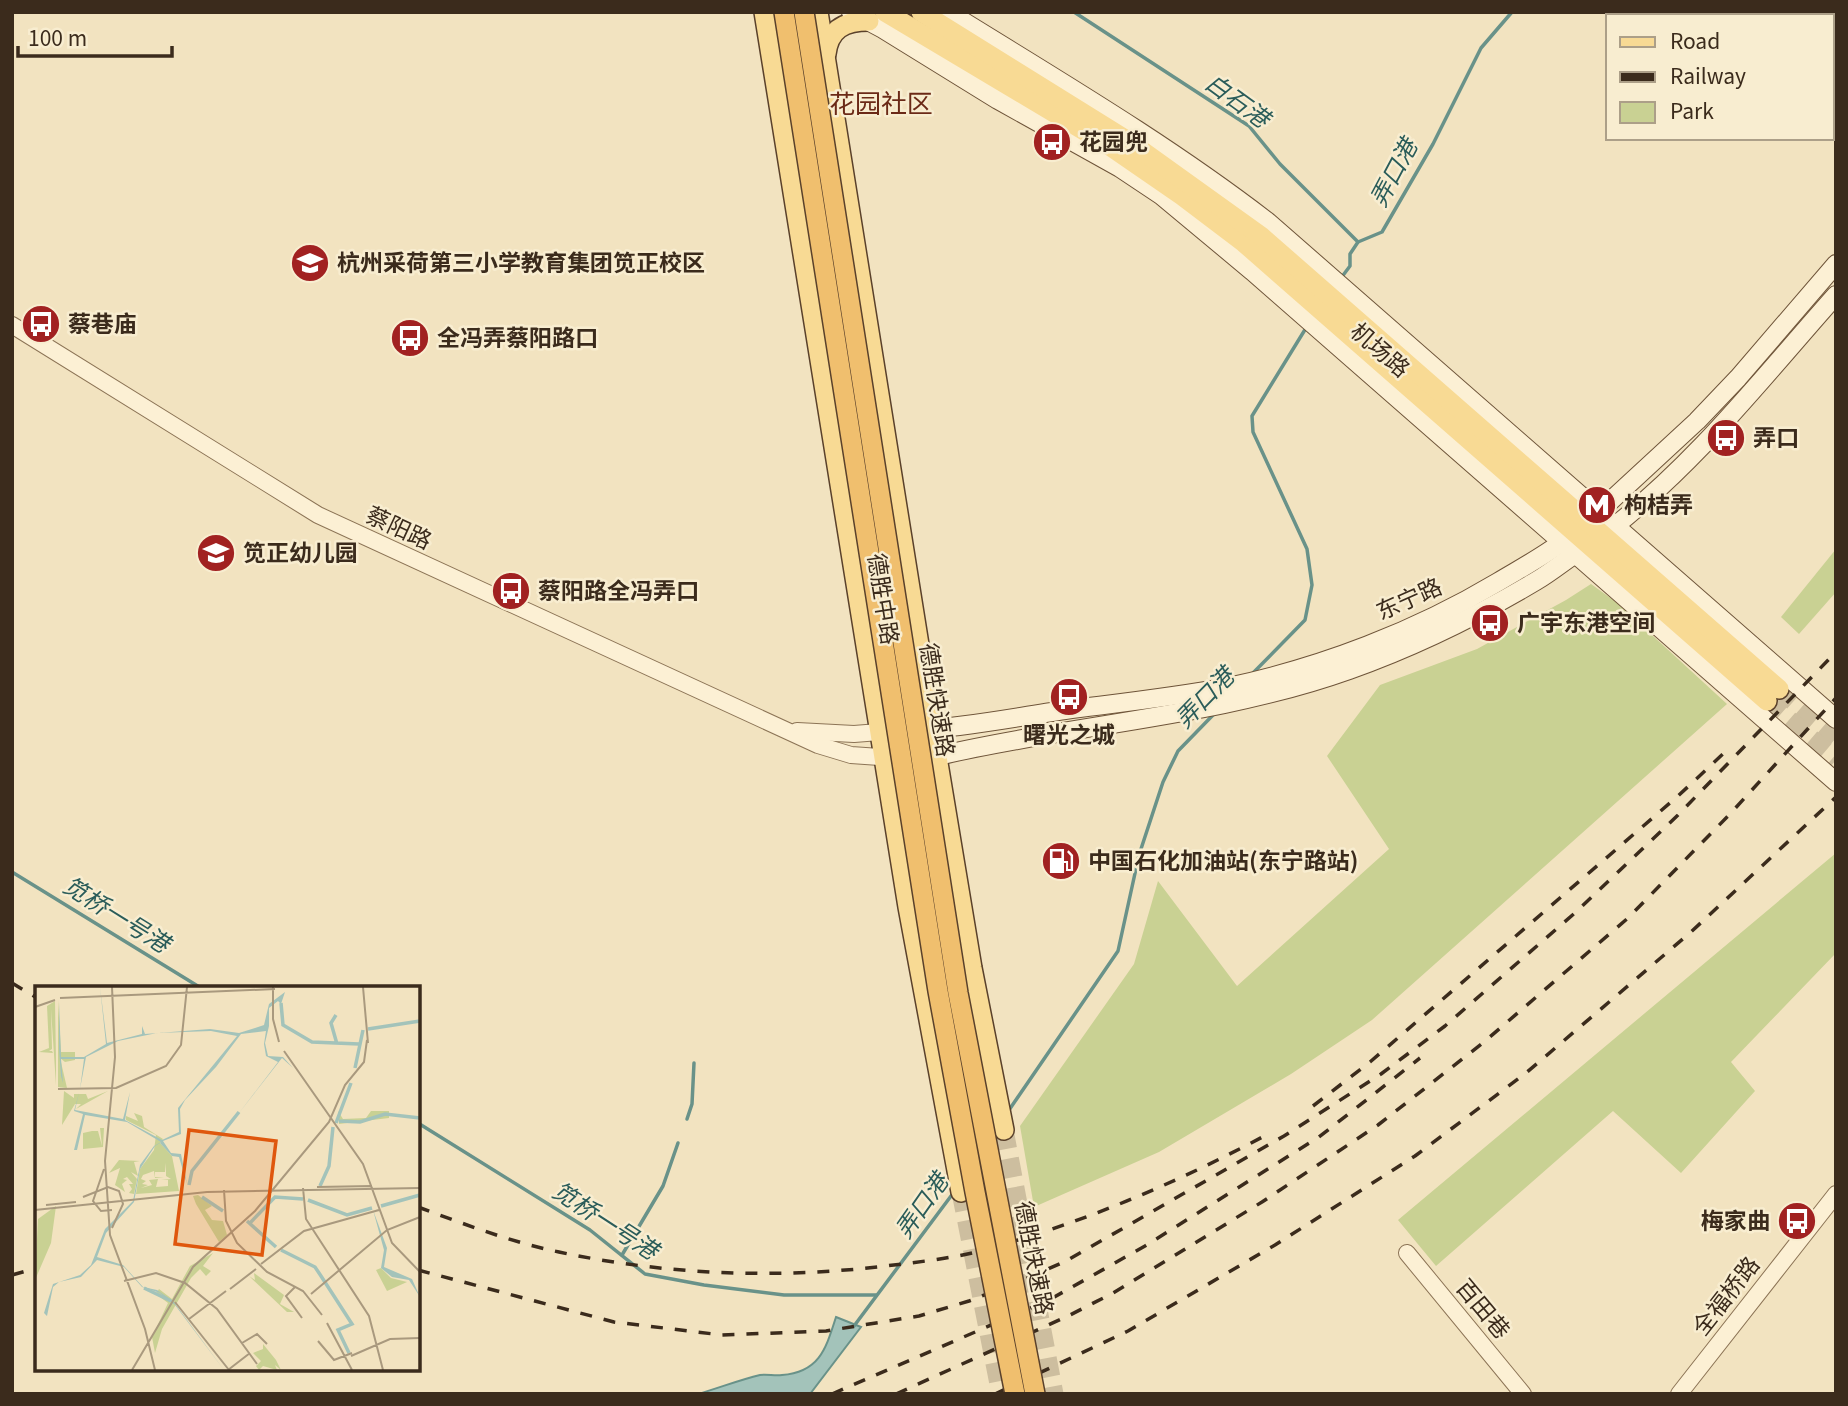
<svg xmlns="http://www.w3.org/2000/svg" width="1848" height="1406" viewBox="0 0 1848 1406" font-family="Georgia,'Noto Sans SC',serif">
  <rect width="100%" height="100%" fill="#f2e3c0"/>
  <g fill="#c9d193">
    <polygon points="1836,549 1836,592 1799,634 1781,617"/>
    <polygon points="1591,584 1616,602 1727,704 1372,1020 1291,1074 1159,1152 1034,1207 1020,1126 1134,964 1158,881 1237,986 1389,849 1327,756 1380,685 1477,649 1566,600"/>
    <polygon points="1836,853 1836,953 1731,1062 1755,1091 1681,1173 1613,1111 1436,1266 1398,1220"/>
  </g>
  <path fill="#a3c3ba" stroke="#699289" stroke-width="2" d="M836,1317l25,10 -51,67h-112c21,-6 41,-14 62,-19 7,-1 15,1 22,0 38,-3 44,-27 54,-58z"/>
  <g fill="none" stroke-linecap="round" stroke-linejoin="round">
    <g stroke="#699289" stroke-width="3.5">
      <polyline points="1074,12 1249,126 1280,164 1358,242"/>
      <polyline points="1341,278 1350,266 1350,254 1358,242 1382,232 1433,144 1481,48 1512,12"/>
      <polyline points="1253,673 1305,620 1312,585 1307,549 1253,432 1252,416 1306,328"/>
      <polyline points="12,872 201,988"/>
      <polyline points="1007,1113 1118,951 1139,855 1163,782 1178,751 1214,714"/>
      <polyline points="687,1119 692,1104 694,1063"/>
      <polyline points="418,1123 590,1230 645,1274 704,1285 784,1295 876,1295"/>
      <polyline points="622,1255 663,1186 678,1143"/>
      <polyline points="854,1326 954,1192"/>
    </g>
    <g stroke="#cdbe9f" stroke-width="19" stroke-dasharray="19 10" stroke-linecap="butt">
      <polyline points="1779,689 1836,738"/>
      <polyline points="1767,701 1836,760"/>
      <polyline points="1004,1130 1054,1394"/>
      <polyline points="961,1192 1001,1394"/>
    </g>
    <g stroke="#8c7456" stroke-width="18">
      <g id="tertiary">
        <polyline points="12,325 318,515 818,745 851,755 894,758"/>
        <polyline points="797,731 854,734 879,732"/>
        <polyline points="1407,1253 1523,1394"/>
        <polyline points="1679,1394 1836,1194"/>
      </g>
    </g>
    <g stroke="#6e5439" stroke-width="20">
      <g id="secondary">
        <polyline points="851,12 883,29 998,100 1120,168 1162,196 1252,271 1836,782"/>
        <path d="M948,12c108,67 219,132 320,210l568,497"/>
        <polyline points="1592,518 1697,421 1738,378 1836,264"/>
        <path d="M1607,532c88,-67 156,-155 229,-237"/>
        <path d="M918,730c49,-3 98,-13 147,-20 54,-7 109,-13 163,-23 94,-20 188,-56 270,-105 25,-15 50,-28 72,-46"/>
        <path d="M938,756c136,-32 279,-39 411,-86 65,-23 128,-54 187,-89 17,-10 32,-23 48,-33"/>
      </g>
    </g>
    <g stroke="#5a412b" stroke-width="22">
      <g id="primary">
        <polyline points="764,12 908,907 961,1192"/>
        <polyline points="818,12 935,745 972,968 1004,1130"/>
        <polyline points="885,12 1108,145 1182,196 1244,243 1767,701"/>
        <polyline points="921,12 1130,142 1261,236 1779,689"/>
        <path d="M826,54c3,-25 18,-33 43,-33"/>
      </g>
    </g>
    <use href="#tertiary" stroke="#fcf0d4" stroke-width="16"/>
    <use href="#secondary" stroke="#fcf0d4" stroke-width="18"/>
    <use href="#primary" stroke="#f8da94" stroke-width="19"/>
    <g stroke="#3b2b1c" stroke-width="3.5" stroke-dasharray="12 12" stroke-linecap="butt">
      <polyline points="12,983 37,998"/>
      <polyline points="1313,1106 1370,1062 1678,796 1724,753"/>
      <path d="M418,1207c46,17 93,35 141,45 108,23 218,27 327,14 31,-4 63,-7 94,-15 100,-27 197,-68 288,-117"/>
      <polyline points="418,1270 614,1322 722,1335 826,1331 919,1316 969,1301 1021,1281 1066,1261 1284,1136 1381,1074 1445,1026 1576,912 1678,815 1836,652"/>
      <polyline points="12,1275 37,1268"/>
      <polyline points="832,1394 1049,1300 1145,1246 1319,1137 1420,1058"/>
      <polyline points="896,1394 1068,1316 1113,1293 1262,1202 1378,1125 1484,1042 1628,918 1730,814 1836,698"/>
      <polyline points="995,1394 1128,1331 1275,1245 1415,1156 1526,1073 1691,932 1836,797"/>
    </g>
    <g stroke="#5a412b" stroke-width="22" stroke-linecap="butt">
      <g id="trunk-bridge">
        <polyline points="784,12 938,991 975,1192 1015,1394"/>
        <polyline points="804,12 958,993 1035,1394"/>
      </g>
    </g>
    <use href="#trunk-bridge" stroke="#f0bf6e" stroke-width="19"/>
  </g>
  <defs>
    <g id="bus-disc" transform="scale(2.0125)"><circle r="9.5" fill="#a12121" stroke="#f8edd0"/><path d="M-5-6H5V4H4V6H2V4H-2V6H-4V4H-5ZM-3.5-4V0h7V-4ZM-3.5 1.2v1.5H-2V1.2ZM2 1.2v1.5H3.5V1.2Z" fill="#fff"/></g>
    <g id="school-disc" transform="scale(2.0125)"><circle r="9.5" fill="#a12121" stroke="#f8edd0"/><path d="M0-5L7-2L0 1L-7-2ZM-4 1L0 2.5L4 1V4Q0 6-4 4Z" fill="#fff"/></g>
    <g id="metro-disc" transform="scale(2.0125)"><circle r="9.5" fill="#a12121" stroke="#f8edd0"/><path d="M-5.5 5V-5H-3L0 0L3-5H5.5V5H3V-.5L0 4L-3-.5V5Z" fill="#fff"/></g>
    <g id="fuel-disc" transform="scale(2.0125)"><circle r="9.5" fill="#a12121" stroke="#f8edd0"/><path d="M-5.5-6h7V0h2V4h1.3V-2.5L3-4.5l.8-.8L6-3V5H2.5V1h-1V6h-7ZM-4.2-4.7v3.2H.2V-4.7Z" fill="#fff"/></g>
  </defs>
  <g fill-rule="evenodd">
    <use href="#bus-disc" x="1052" y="142"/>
    <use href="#school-disc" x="310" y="263"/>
    <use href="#bus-disc" x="41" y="324"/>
    <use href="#bus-disc" x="410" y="338"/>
    <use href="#bus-disc" x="1726" y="438"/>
    <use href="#metro-disc" x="1597" y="505"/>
    <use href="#school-disc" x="216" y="553"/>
    <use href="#bus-disc" x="511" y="591"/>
    <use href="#bus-disc" x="1490" y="623"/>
    <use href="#bus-disc" x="1069" y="697"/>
    <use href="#fuel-disc" x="1061" y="861"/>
    <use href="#bus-disc" x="1797" y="1221"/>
  </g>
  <g text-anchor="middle" stroke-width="5" stroke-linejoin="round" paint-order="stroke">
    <g font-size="23" font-weight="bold" fill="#3b2b1c" stroke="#f8edd0" text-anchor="start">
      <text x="1079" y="150">花园兜</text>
      <text x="337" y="271">杭州采荷第三小学教育集团笕正校区</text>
      <text x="68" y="332">蔡巷庙</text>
      <text x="437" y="346">全冯弄蔡阳路口</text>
      <text x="1753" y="446">弄口</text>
      <text x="1624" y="513">枸桔弄</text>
      <text x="243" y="561">笕正幼儿园</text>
      <text x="538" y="599">蔡阳路全冯弄口</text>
      <text x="1517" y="631">广宇东港空间</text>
      <text x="1069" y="743" text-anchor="middle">曙光之城</text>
      <text x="1088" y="869">中国石化加油站(东宁路站)</text>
      <text x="1770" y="1229" text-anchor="end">梅家曲</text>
    </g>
    <g font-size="23" fill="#3b2b1c" stroke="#f8edd0">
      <text transform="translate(1380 350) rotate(41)" y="8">机场路</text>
      <text transform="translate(399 528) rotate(25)" y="8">蔡阳路</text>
      <text transform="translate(883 599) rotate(81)" y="8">德胜中路</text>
      <text transform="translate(1409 599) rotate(-24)" y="8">东宁路</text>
      <text transform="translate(937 700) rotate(81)" y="8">德胜快速路</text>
      <text transform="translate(1034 1258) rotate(79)" y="8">德胜快速路</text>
      <text transform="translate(1726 1296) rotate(-52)" y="8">全福桥路</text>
      <text transform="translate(1483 1309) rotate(50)" y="8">百田巷</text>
    </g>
    <g font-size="24" font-style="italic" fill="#2a5c59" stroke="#f8edd0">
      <text transform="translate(1237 101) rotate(36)" y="8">白石港</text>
      <text transform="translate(1394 173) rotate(-62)" y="8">弄口港</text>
      <text transform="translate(1205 698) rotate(-46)" y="8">弄口港</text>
      <text transform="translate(116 915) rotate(32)" y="8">笕桥一号港</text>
      <text transform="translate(922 1206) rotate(-55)" y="8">弄口港</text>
      <text transform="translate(605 1221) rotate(33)" y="8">笕桥一号港</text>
    </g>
    <g font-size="26" fill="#6b2a17" stroke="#f8edd0">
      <text x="881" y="113">花园社区</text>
    </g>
  </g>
  <g transform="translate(35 986)">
    <rect width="385" height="385" fill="#f2e3c0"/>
    <path d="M23,14l3,52h14v8l-10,2 -5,-4 7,30 -9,-1zM20,15l1,60v24l-5,-76 1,40 -3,2h3l1,2 -14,-1 10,-4 -2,-42zM29,105l10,7v-4h12l2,5 20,-8 -32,18 5,-5h-6l-13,21zM303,125l5,8 23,-1 5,-7h18v7l-50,6zM99,127l8,3 2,11 19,12 -3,4 12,13 7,35 -43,3 4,-25 14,-19 2,-15 -30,-15v-4l12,5zM131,177v13l5,3 -10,1h7v6l-12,1 2,-8 -9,1 3,5 -11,3 7,-3 -6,-1 4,-3 -5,-2 2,-4 11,-4 1,7 9,-1h-9v-5h10zM65,142h4l-1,19 -20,2v-16l9,-2h6l4,15zM84,174l21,1 -6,1 4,14 -7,-4 6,7 -3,15 -5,-1 3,-4 -3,-5h4l-6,-7 -4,2 4,1 -5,4 3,8 -10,-7 5,-17 -11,5zM163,209l14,11 -7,4 7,10 11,1 4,14 -8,7 -23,-38 -3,-8zM21,220l-5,37 -16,37 3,-61zM178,267l-10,13 8,5 -5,5 -6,-7 -9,9 -29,51 -7,24 -3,-16 16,-34 -12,-9 3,-5 13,10 18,-33zM346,282l10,10 16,4 -20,9 -11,-21zM219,287l30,22 -4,9 14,8h-7l-38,-36 6,4zM228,358l13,16 5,10 -6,-5 2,5 -14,-4 -4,4 -3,-4 5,-5 -8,-8 10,-4z" fill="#c9d193" fill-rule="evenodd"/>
    <path d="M65,1l7,56 35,-9v-8l3,8 65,-5 29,4 16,-5 9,-3 5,-21 16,-12 -4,12 -3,-3 -9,7v18l-4,17 3,13 15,1 10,11 -11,-10 -43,55 39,-51 -12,-6 -2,-12 2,-13 -25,3 -25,33 -31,33 -5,9 1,25 -18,7 8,12 10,1 6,30 -8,-27 -7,-1 -12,-13 -5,3 -15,23 -6,33 -28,31 -9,24 26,8 20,22 14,3 16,11 51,69 -49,-65 -15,-12 -18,-6 -18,-20 -27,-7 -16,17 -22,5 -6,5 -6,29 -3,-3 9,-29 27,-9 11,-10 14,-36 28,-28 7,-36 14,-19 7,-4 -34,-20 -42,-7 -8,35h-3l9,-36 -9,-3 5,-18 -4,17 48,9 7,-27 -5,28 37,20 17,-8 -1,-24 59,-72 -26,-5 -54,2 -39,8 -32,16 -6,32 4,-30h-23l2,24 -2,-7 -2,-27v-47l2,55h23l22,-13zM338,224l14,38 -3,19 28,12 8,18 -11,-17 -17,-3 -11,-9 3,-18z" fill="#a3c3ba"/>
    <path fill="none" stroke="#a3c3ba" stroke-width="3.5" d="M246,17l2,22 29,17 47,2M301,29l-5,8 6,21M333,43l52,-8M320,82l8,-38M304,135l21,1 25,-8 35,4M301,137l15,-40M154,199l3,-14 47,-59M285,200l9,-20 4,-39M167,211l21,14M273,214l39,15 25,-7M346,220l39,-11M212,235l29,26M215,237l25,-26 28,2M246,264l34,17 6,9M286,290l31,48 -14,6 11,23M109,302l27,13"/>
    <path fill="none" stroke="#a9997e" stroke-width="2" d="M77,1l3,70 -10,104 5,74 35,94 10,41M238,1v32l6,23M328,1l5,56M25,12l215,-9M0,21l20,-7M249,65l79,113 29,79 28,29M23,103l58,-1 50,-22 15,-21 6,-58M69,183l-11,32 8,10 11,-1M282,201l55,-1M268,202l3,31 63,97 14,54M189,204l2,31 11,22 30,29 36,19 19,24M48,211l25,-10 11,4 4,13 -11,24M11,219l30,-3M0,224l172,-18 213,-4M226,278l43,-33 75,-21M89,295l32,-8 29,10 32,26 40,55M260,301l-9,9 16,22M195,303l26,-20M276,308l76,-64 33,-13M140,316l54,68M154,333l37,-28M292,337l25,47M283,355l16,19 18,-7M207,357l15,-9 10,10M316,370l39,-17 30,-1M97,384l61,-103 62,-56 74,-89 16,-37 19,-23 3,-22M193,384l22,-17"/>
    <path fill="#df570d" fill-opacity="0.15" stroke="#df570d" stroke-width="3.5" d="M154,144l87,11 -14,114 -87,-11z"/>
    <rect width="385" height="385" fill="none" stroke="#3b2b1c" stroke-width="3.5"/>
  </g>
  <rect width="1848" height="1406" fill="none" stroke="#3b2b1c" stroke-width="28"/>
  <rect x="1606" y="14" width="228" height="126" fill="#f8edd0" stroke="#ac9f88" stroke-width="2"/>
  <rect x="1620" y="37" width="35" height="10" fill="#f8da94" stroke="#ac9f88" stroke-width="2"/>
  <text x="1670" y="49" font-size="21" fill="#3b2b1c">Road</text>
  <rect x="1620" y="72" width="35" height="10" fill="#3b2b1c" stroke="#ac9f88" stroke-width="2"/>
  <text x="1670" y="84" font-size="21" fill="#3b2b1c">Railway</text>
  <rect x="1620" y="102" width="35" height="21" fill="#c9d193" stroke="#ac9f88" stroke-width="2"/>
  <text x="1670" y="119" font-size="21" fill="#3b2b1c">Park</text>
  <path d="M18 46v10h154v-10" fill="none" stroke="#3b2b1c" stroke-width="3.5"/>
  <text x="28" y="46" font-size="21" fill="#3b2b1c" stroke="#f8edd0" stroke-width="5" paint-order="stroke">100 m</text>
</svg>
